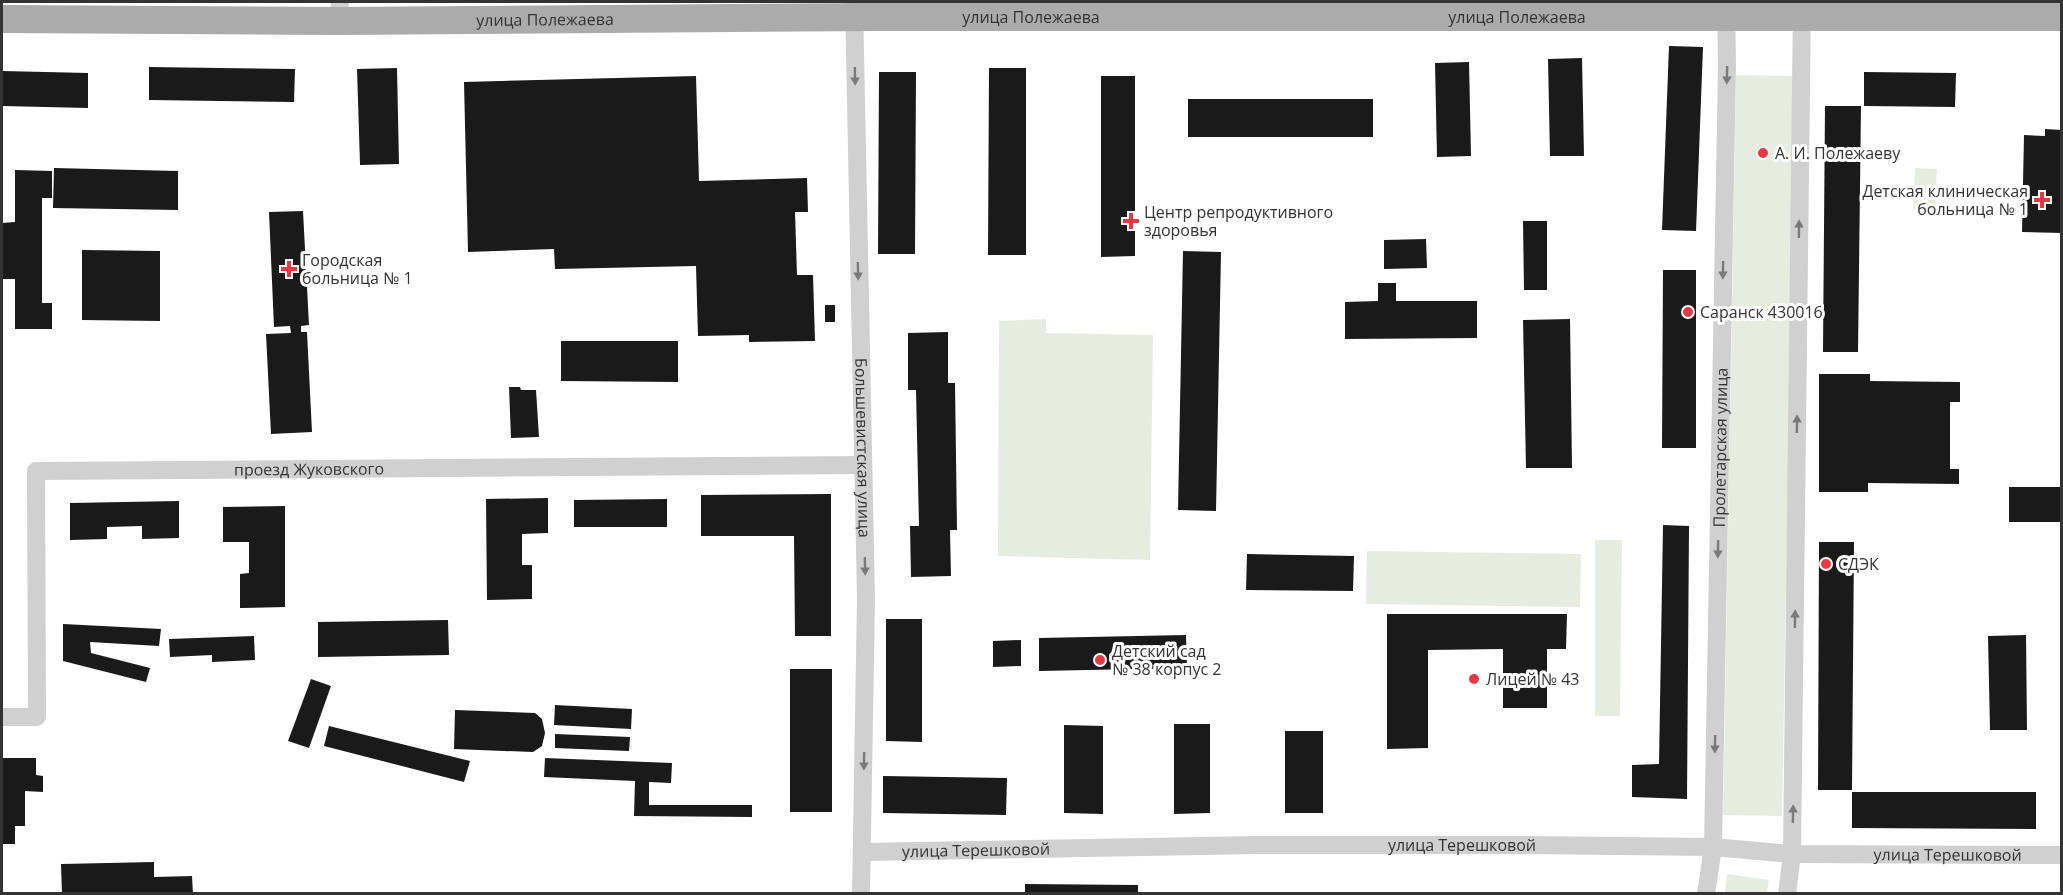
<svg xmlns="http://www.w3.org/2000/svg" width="2063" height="895" viewBox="0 0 2063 895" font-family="'Open Sans',sans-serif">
  <rect width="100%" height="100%" fill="#fff"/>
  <g fill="#e6ecdf">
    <polygon points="1736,75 1795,76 1782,816 1723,815"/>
    <polygon points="1915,168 1937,169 1935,210 1913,209"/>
    <polygon points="1046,319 1046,333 1153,335 1150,560 998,556 999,321"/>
    <polygon points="1595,540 1622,540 1620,716 1595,716"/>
    <polygon points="1367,551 1581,554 1580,607 1366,604"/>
    <polygon points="1727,874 1769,880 1767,893 1725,893"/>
  </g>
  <g fill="#1a1a1a">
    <polygon points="1669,46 1703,47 1696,231 1662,230"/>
    <polygon points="1582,58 1584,156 1550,156 1548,59"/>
    <polygon points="1469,62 1471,156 1437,157 1435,63"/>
    <polygon points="149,67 295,69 294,102 149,100"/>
    <polygon points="397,68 399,164 360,165 357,69"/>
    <polygon points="989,68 1026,68 1026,255 988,255"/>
    <polygon points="2,71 88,73 88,108 2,106"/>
    <polygon points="879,72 916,72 915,254 878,254"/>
    <polygon points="1864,72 1956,73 1955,107 1864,106"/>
    <polygon points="696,76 699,181 807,178 808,212 795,212 797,275 813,275 815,341 749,342 749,335 698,336 696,266 555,269 554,249 468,252 464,82"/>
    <polygon points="1101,76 1135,76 1135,256 1101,257"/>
    <rect x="1188" y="99" width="185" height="38"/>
    <polygon points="1825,106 1861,106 1858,352 1823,352"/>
    <polygon points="2045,129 2062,130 2062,233 2022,232 2024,135 2045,136"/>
    <polygon points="54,168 178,171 178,210 53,208"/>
    <polygon points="15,170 52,171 52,198 42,198 42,303 52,303 52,329 15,329 15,279 2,279 2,223 15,222"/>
    <polygon points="303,211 309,325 301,326 301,332 307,332 312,432 271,434 266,334 291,333 290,326 274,327 269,212"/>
    <polygon points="1523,221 1547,221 1547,290 1524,290"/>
    <polygon points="1426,239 1427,268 1384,269 1384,240"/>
    <polygon points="82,250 160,251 160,321 82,320"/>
    <polygon points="1183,251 1221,252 1216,511 1178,510"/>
    <polygon points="1663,270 1696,270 1696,448 1662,448"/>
    <polygon points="1378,283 1396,283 1396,301 1477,301 1477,338 1345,339 1345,302 1378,301"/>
    <rect x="825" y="305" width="10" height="17"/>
    <polygon points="1570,319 1572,468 1526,468 1523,320"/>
    <polygon points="948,332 948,383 955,383 957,530 950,530 951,576 911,577 910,526 919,526 916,390 908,390 908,333"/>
    <polygon points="561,341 678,341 678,382 561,381"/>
    <polygon points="1819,374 1870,374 1870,381 1960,382 1960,402 1950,402 1950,469 1959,469 1959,484 1868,483 1868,492 1819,492"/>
    <polygon points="509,387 520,387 521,390 536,390 539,437 511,438"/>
    <rect x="2009" y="487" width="53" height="35"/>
    <polygon points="831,494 831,636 795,636 794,536 701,536 701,495"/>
    <polygon points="548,498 548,533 522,534 522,565 532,565 532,599 487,600 486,499"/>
    <polygon points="667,499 667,527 574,527 574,500"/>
    <polygon points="179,501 179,538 142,539 142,526 107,527 107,539 70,540 70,503"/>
    <polygon points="285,506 285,607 240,608 240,574 249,573 249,542 223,542 223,507"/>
    <polygon points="1663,525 1689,526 1687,799 1632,797 1632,765 1659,764"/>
    <polygon points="1819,542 1854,542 1852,790 1818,790"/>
    <polygon points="1247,554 1354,556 1353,591 1246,590"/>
    <polygon points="1387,614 1567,614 1566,649 1547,649 1547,708 1503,708 1503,649 1428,650 1428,748 1387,749"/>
    <polygon points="886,619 922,619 922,742 886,741"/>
    <polygon points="448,620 449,655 318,657 318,622"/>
    <polygon points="63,624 161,629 159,646 90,642 91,653 150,668 146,682 63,661"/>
    <polygon points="1186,635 1187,668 1039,671 1039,638"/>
    <polygon points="2026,635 2027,730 1990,730 1988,636"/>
    <polygon points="254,636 255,660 212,662 212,655 170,657 169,639"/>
    <polygon points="1021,640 1021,666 993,667 993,641"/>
    <rect x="790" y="669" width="42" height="143"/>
    <polygon points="311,679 331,686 309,748 288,741"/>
    <polygon points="555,705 632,709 631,729 554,725"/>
    <polygon points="455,710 535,713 542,719 545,733 542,746 533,752 454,749"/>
    <polygon points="1174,724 1210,724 1210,813 1174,814"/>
    <polygon points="1064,725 1103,726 1103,814 1064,813"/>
    <polygon points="329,726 470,761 464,782 324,746"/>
    <rect x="1285" y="731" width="38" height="82"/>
    <polygon points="555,734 630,737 629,751 555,748"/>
    <polygon points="2,758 36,758 36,775 43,776 43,792 25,791 25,826 15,826 15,844 2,844"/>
    <polygon points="545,758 672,763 671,783 649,782 649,805 752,805 752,817 634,816 635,781 544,777"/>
    <polygon points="883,776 1007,778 1006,815 883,813"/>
    <polygon points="1852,792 2036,792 2036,829 1852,828"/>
    <polygon points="154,862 154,877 192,876 193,894 62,894 61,864"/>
    <polygon points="1025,884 1138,885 1138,894 1025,894"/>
  </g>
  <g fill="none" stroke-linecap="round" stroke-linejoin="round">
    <g stroke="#d0d0d0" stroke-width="18">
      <path id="s1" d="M854,2l12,597 -5,295"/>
      <polyline points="338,21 340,2"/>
      <path id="s2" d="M2,717h35l-1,-246 826,-6"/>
      <path id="s3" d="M862,852l396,-7h265l190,2 79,7 270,1"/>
      <path id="s4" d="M1706,894l7,-47 14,-783 -1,-62"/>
      <polyline points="1787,894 1792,854 1802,2"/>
    </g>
    <path stroke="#ababab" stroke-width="28" id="s5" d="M2,19l336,2 538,-4h1186"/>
  </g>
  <defs><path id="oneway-solid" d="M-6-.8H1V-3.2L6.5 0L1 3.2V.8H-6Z" transform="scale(1.5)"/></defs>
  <g fill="#7a7a7a">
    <use href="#oneway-solid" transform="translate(1727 75) rotate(91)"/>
    <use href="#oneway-solid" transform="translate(855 76) rotate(89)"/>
    <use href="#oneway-solid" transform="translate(1799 229) rotate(-89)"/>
    <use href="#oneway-solid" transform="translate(1723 270) rotate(91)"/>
    <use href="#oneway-solid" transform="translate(858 271) rotate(89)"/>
    <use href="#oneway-solid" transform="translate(1797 424) rotate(-89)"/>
    <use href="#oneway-solid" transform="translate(1718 549) rotate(91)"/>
    <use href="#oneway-solid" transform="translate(865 566) rotate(89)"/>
    <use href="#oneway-solid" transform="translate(1795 619) rotate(-89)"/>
    <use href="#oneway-solid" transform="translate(1715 744) rotate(91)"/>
    <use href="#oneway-solid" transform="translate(864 761) rotate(91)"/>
    <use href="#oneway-solid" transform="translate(1793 814) rotate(-89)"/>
  </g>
  <g fill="#e63946" stroke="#fff" stroke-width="2">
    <circle cx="1763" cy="153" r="6"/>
    <path d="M2039 191h6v6h6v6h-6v6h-6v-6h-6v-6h6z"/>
    <path d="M1128 212h6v6h6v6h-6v6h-6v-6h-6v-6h6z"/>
    <path d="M286 260h6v6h6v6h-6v6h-6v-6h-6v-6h6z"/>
    <circle cx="1688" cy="312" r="6"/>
    <circle cx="1826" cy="564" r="6"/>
    <circle cx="1100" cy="660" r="6"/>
    <circle cx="1474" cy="679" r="6"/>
  </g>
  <g text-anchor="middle" stroke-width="6" stroke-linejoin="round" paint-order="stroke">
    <g font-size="16" fill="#333" stroke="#fff">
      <text dy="6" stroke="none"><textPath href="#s5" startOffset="1029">улица Полежаева</textPath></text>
      <text dy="6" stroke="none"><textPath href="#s5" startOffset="1515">улица Полежаева</textPath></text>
      <text dy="6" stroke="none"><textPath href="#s5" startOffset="543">улица Полежаева</textPath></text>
      <text dy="6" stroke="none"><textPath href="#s1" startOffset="446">Большевистская улица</textPath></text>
      <text dy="6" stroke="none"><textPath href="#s4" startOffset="447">Пролетарская улица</textPath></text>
      <text dy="6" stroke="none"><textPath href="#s2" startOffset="554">проезд Жуковского</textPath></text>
      <text dy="6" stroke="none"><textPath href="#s3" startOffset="600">улица Терешковой</textPath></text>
      <text dy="6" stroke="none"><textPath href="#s3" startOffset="114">улица Терешковой</textPath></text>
      <text dy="6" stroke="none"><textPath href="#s3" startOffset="1086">улица Терешковой</textPath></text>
    </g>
    <g font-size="16" fill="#333" stroke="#fff" text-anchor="start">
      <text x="1775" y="159">А. И. Полежаеву</text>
      <text x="2028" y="197" text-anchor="end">Детская клиническая<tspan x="2028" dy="18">больница № 1</tspan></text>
      <text x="1144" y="218">Центр репродуктивного<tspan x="1144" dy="18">здоровья</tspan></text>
      <text x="302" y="266">Городская<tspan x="302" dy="18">больница № 1</tspan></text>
      <text x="1700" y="318">Саранск 430016</text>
      <text x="1838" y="570">СДЭК</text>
      <text x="1112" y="657">Детский сад<tspan x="1112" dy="18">№ 38 корпус 2</tspan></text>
      <text x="1486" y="685">Лицей № 43</text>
    </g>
  </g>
  <rect width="2063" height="895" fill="none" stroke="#333333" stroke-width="6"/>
</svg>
